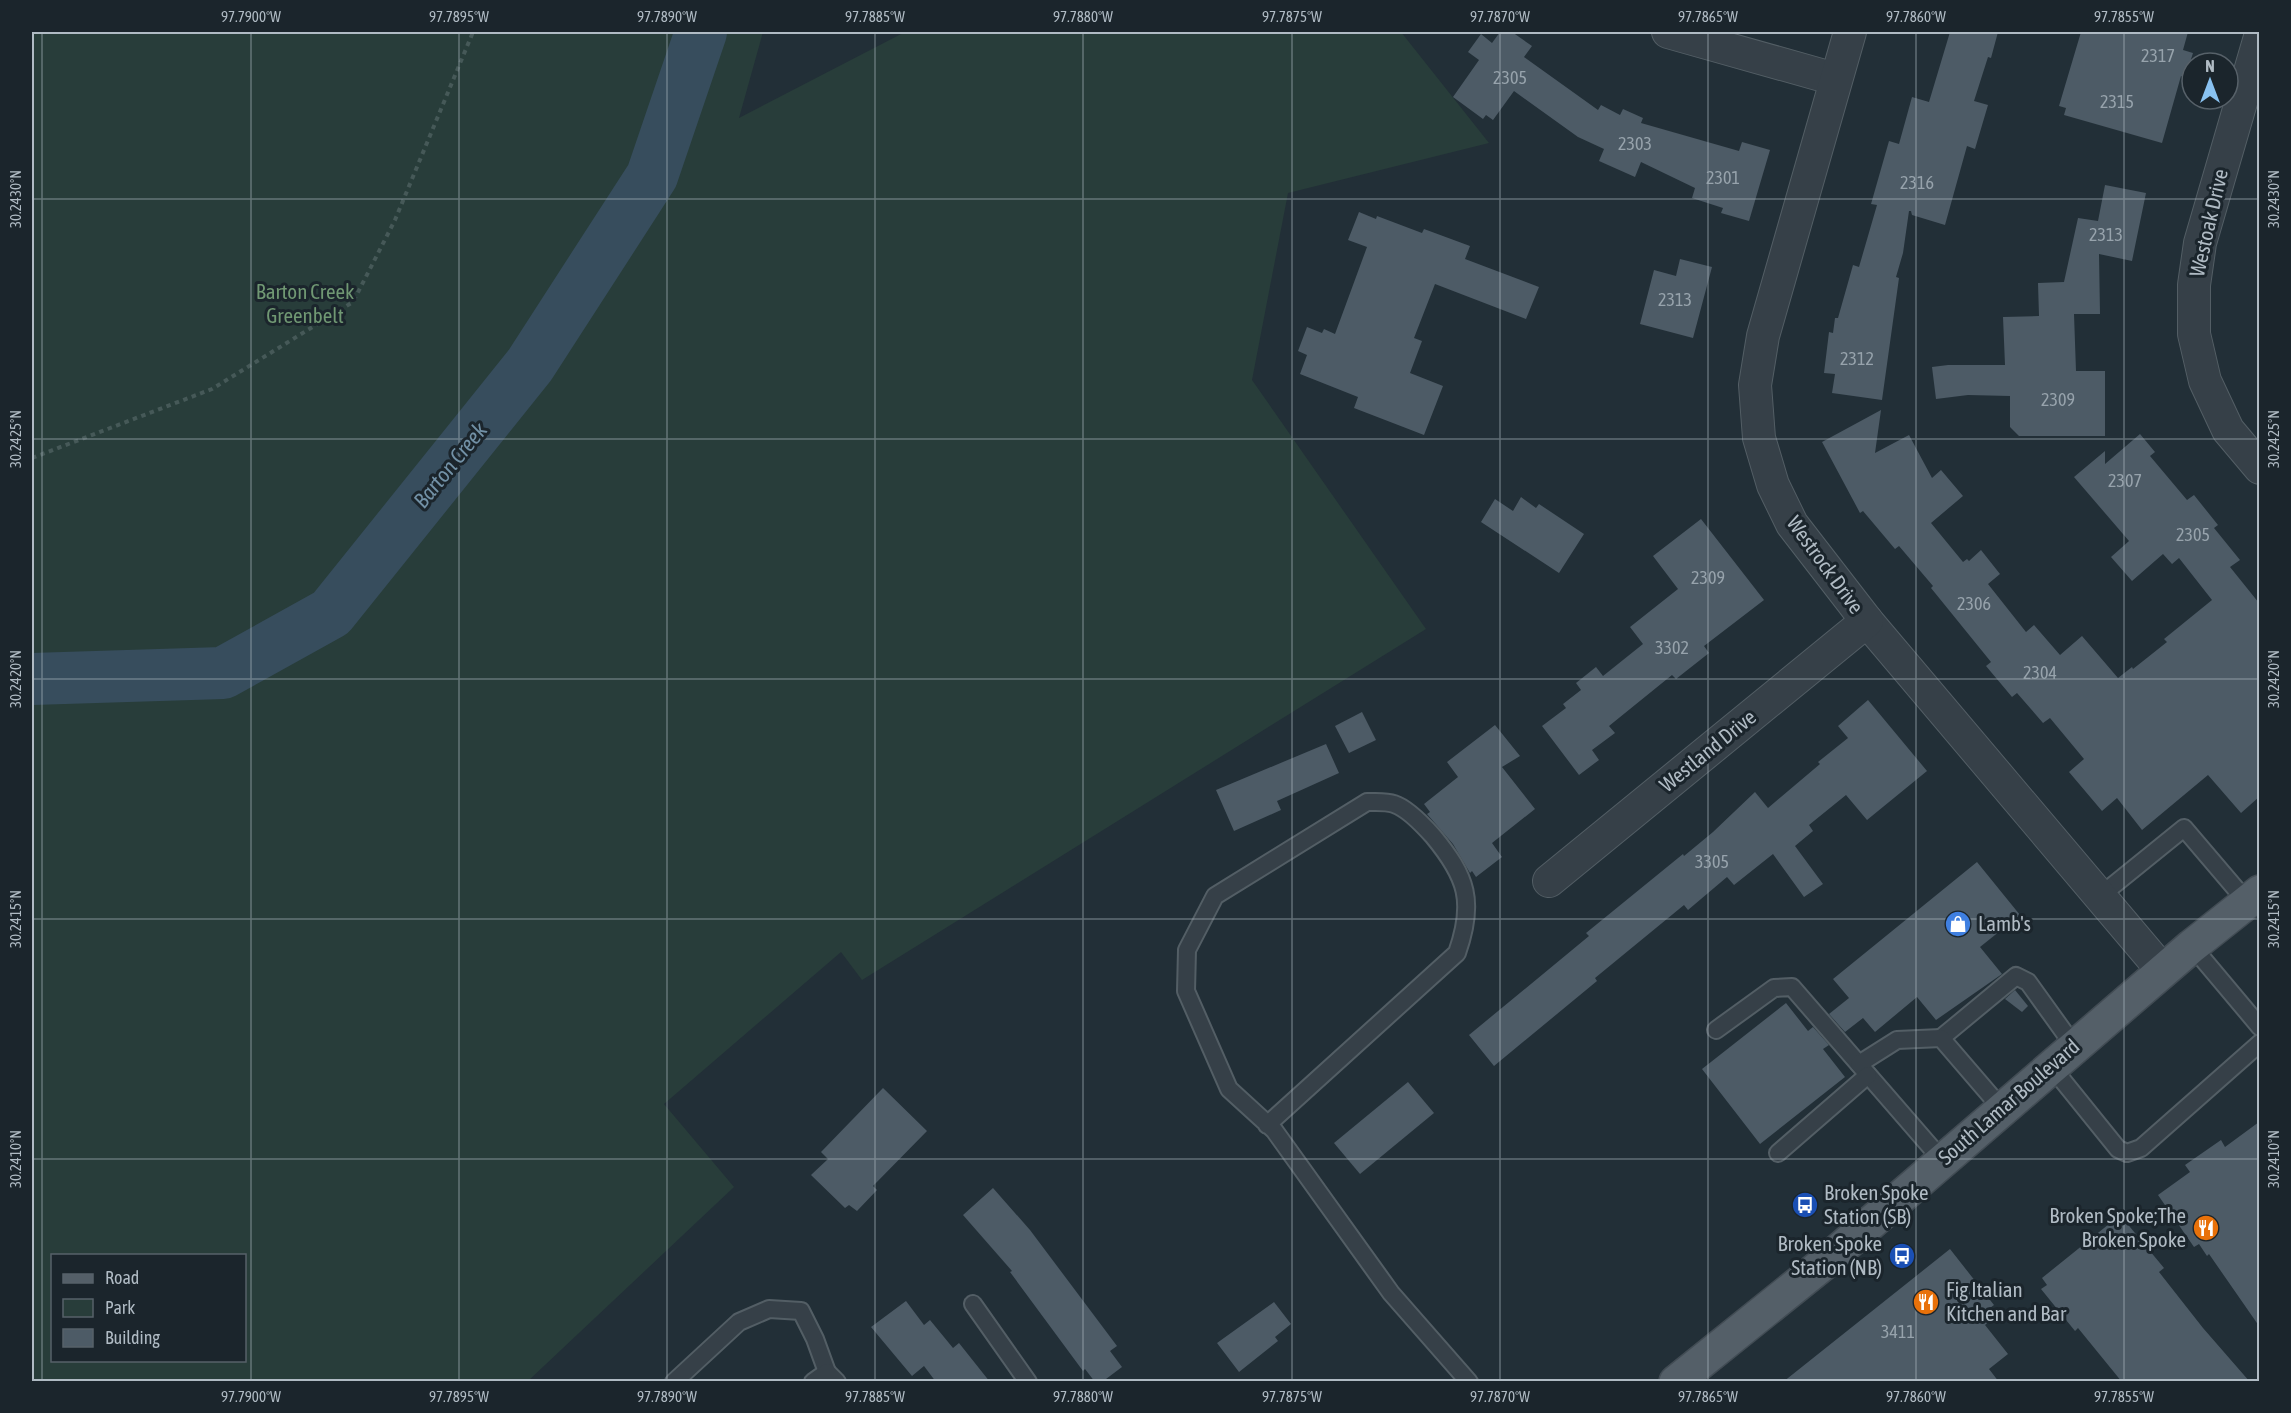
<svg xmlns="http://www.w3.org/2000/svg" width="2291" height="1413" viewBox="0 0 2291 1413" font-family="'Asap Condensed',sans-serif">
  <rect width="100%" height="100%" fill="#222f37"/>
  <path fill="#283d3a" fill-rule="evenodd" d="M32,32h731l-24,86 166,-86h496l88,111 -201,50 -36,187 174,249 -564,351 -21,-28 -177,152 70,83 -206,194h-496zM52,1256h192v104h-192z"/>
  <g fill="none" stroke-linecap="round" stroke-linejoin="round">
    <polyline stroke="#374d5d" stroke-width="52" points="32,679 223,673 331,613 530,365 652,176 701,32"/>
  </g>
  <g fill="#4d5b66">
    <polygon points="1500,32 1512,32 1532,46 1524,57 1598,110 1601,105 1620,115 1623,109 1643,118 1641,123 1739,151 1742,142 1770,150 1749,221 1721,213 1723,208 1692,198 1695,188 1641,162 1635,177 1599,161 1604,149 1578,137 1514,91 1493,120 1486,115 1483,119 1453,97 1479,60 1468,52 1481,34 1492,43"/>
    <polygon points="1950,32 1998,32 1991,58 1988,57 1974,101 1988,105 1975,149 1967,146 1945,225 1912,215 1911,211 1909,211 1903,253 1896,277 1899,278 1882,400 1832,393 1835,374 1824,373 1829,332 1833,333 1835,318 1838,318 1853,265 1859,267 1877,205 1871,204 1889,141 1899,144 1912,97 1929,102"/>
    <polygon points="2081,32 2188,32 2183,50 2193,53 2185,78 2181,76 2162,143 2064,115 2066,108 2059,106"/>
    <polygon points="2105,185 2146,193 2132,261 2099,254 2100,314 2074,314 2076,371 2105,371 2105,436 2019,436 2010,427 2010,396 1968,395 1936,399 1932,367 1948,365 2005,365 2003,317 2039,316 2038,283 2064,282 2078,218 2098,221"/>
    <polygon points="1359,212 1376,219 1377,216 1422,233 1424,229 1470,246 1465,259 1539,287 1526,319 1435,284 1414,338 1422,341 1410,373 1443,386 1424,435 1354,408 1358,397 1300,374 1307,355 1298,351 1307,327 1322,333 1324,329 1335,334 1367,247 1348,240"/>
    <polygon points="1680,259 1712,267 1693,338 1640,324 1654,270 1676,276"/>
    <polygon points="1881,410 1875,453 1909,435 1932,478 1941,470 1963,496 1931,523 1963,562 1967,559 1969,561 1981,550 2000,574 1988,584 2026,632 2034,625 2060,655 2082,636 2118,678 2132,667 2133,669 2167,642 2164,639 2212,600 2179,558 2172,564 2163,554 2132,581 2111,557 2129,541 2074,477 2105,451 2105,464 2140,434 2155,452 2150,456 2187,500 2194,495 2218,525 2214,528 2240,560 2230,567 2259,603 2259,797 2241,813 2208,775 2142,830 2117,798 2102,811 2069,772 2084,759 2050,718 2043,723 2017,693 2012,697 1986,666 1991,662 1931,588 1933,586 1899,546 1895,549 1863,511 1860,513 1822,442"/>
    <polygon points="1521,497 1536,508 1539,504 1584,534 1559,573 1481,522 1495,499 1513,511"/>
    <polygon points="1701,519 1764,600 1704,646 1709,653 1676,679 1672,675 1609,726 1615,733 1592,750 1599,760 1579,775 1542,726 1566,708 1563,704 1581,690 1576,683 1596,667 1603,676 1643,644 1630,627 1678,589 1653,556"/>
    <polygon points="1868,700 1927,771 1867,820 1846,795 1809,825 1813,831 1795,846 1823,884 1804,897 1773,854 1734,885 1727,877 1688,910 1684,905 1595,978 1597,981 1494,1066 1469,1035 1589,936 1586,933 1683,854 1684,856 1713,832 1755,792 1768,808 1820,764 1818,762 1848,738 1838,726"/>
    <polygon points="1362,712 1376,740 1349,753 1335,726"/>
    <polygon points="1495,725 1520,756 1502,767 1535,809 1492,843 1502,857 1476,877 1472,871 1470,873 1453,844 1427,814 1430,812 1424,804 1458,777 1447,762"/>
    <polygon points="1326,744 1339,773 1277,801 1281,810 1234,831 1216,790"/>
    <polygon points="1977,862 2020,915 1980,947 2002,974 1936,1020 1917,997 1875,1032 1863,1018 1845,1032 1829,1014 1849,998 1833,979"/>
    <polygon points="2015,990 2028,1006 2022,1012 2005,999"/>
    <polygon points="1786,1003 1808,1031 1813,1027 1829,1045 1823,1049 1845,1077 1760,1144 1702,1069"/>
    <polygon points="1408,1082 1434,1113 1360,1174 1334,1143"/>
    <polygon points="883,1088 927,1131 873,1186 877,1190 857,1211 849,1205 845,1208 811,1175 828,1159 821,1152"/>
    <polygon points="2259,1122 2259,1326 2209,1254 2207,1256 2199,1244 2194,1247 2158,1195 2190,1172 2185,1165 2221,1140 2225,1147"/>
    <polygon points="993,1188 1030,1230 1117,1346 1110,1351 1122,1367 1102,1382 1095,1382 1085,1369 1083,1371 1010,1272 1012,1271 963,1215"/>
    <polygon points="2114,1220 2119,1226 2125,1221 2164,1268 2159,1272 2203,1328 2250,1382 2122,1382 2078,1328 2075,1331 2041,1289 2047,1285 2042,1278"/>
    <polygon points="1950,1249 1994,1305 1990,1308 1996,1315 1985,1325 2008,1354 1989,1369 1999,1382 1783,1382"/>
    <polygon points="906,1301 924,1325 930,1320 953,1348 959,1343 990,1382 936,1382 924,1366 912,1376 871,1327"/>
    <polygon points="1274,1302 1291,1324 1275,1337 1278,1341 1239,1372 1217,1343"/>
  </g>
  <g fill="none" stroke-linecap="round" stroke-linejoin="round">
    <g stroke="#535e65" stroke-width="20">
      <g id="lane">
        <polyline points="2100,896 2184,828 2247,902"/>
        <polyline points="2192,946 2260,1027"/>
        <polyline points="1716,1030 1774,988 1792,987 1942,1160"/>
        <polyline points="1941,1038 2016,976 2028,982 2074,1046"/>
        <polyline points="1859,1064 1897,1040 1941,1038 2002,1109"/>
        <polyline points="2051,1066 2118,1149 2127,1153 2141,1148 2260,1043"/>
        <path d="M1267,1125l190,-172c18,-51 10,-76 -24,-117 -9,-10 -26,-28 -39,-32 -8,-3 -19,-2 -27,-2l-152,94 -28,54 -1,41 43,98 45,41 117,163 78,89"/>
        <polyline points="1778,1153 1868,1075"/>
        <polyline points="973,1304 1028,1382"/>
        <polyline points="674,1382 739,1322 769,1309 801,1311 815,1339 827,1372"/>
        <polyline points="813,1382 827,1372 837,1382"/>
      </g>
    </g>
    <g stroke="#535e65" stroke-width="34">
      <g id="street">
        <polyline points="1668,32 1835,79"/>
        <polyline points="1850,32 1763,336 1755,385 1759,438 1773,485 1792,524 1867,621 2163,971"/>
        <polyline points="2260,37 2200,243 2194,285 2194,334 2205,381 2228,430 2260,468"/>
        <polyline points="1549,881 1867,621"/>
      </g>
    </g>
    <g stroke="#424c54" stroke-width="36">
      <polyline id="primary" points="1676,1382 1823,1264 2192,946 2260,892"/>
    </g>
    <polyline stroke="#465958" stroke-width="4" stroke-dasharray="4.5 4.5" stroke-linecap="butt" points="32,458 212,389 353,302 395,220 473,32"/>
    <use href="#lane" stroke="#364048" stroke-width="16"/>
    <use href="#street" stroke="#364048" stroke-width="32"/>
    <use href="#primary" stroke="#545f68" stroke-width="33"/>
  </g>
  <path fill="none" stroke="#b0bbc4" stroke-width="1.5" stroke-opacity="0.45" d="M42,32v1350M251,32v1350M459,32v1350M667,32v1350M875,32v1350M1083,32v1350M1292,32v1350M1500,32v1350M1708,32v1350M1916,32v1350M2124,32v1350M32,199h2228M32,439h2228M32,679h2228M32,919h2228M32,1159h2228"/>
  <defs>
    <g id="shop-disc" transform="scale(1.35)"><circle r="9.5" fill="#3f7fe0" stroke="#1b252c"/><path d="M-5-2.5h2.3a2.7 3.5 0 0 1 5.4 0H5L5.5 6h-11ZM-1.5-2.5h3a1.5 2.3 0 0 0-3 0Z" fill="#fff"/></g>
    <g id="bus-disc" transform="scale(1.35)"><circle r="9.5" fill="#1a4fb4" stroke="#1b252c"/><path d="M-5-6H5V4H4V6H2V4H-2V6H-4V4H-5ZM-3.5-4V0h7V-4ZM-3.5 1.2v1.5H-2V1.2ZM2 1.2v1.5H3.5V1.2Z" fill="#fff"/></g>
    <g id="restaurant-disc" transform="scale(1.35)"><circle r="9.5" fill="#e8710a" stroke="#1b252c"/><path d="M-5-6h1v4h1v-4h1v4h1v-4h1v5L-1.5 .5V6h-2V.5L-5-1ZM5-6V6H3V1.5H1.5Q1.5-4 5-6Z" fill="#fff"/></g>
  </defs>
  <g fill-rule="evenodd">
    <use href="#shop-disc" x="1958" y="924"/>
    <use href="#bus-disc" x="1805" y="1205"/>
    <use href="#restaurant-disc" x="2206" y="1228"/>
    <use href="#bus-disc" x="1902" y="1256"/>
    <use href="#restaurant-disc" x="1926" y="1302"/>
  </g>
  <g text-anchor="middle" stroke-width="6" stroke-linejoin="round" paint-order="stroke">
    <g font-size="18" fill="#97a3ac">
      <text x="2158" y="62">2317</text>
      <text x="1510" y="84">2305</text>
      <text x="2117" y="108">2315</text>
      <text x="1635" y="150">2303</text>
      <text x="1723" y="184">2301</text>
      <text x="1917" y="189">2316</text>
      <text x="2106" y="241">2313</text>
      <text x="1675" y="306">2313</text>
      <text x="1857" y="365">2312</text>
      <text x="2058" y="406">2309</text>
      <text x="2125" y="487">2307</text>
      <text x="2193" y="541">2305</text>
      <text x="1708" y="584">2309</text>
      <text x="1974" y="610">2306</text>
      <text x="1672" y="654">3302</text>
      <text x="2040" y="679">2304</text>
      <text x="1712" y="868">3305</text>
      <text x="1898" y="1338">3411</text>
    </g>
    <g font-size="21" fill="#b0bbc4" stroke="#1b252c">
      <text transform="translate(2209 223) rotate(-77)" y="7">Westoak Drive</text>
      <text transform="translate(1825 565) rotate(54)" y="7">Westrock Drive</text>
      <text transform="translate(1708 751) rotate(-39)" y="7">Westland Drive</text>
      <text transform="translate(2009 1102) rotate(-41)" y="7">South Lamar Boulevard</text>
    </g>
    <g font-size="21" fill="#709873" stroke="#1b252c">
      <text x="305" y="299">Barton Creek<tspan x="305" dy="24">Greenbelt</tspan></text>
    </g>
    <g font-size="21" fill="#b0bbc4" stroke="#1b252c" text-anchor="start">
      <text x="1978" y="931">Lamb's</text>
      <text x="1824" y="1200">Broken Spoke<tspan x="1824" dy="24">Station (SB)</tspan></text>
      <text x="2186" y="1223" text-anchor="end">Broken Spoke;The<tspan x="2186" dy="24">Broken Spoke</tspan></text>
      <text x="1882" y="1251" text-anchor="end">Broken Spoke<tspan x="1882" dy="24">Station (NB)</tspan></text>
      <text x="1946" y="1297">Fig Italian<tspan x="1946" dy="24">Kitchen and Bar</tspan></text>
    </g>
    <g font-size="22" font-style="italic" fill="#7291a6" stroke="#1b252c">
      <text transform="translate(450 465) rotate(-51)" y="8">Barton Creek</text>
    </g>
  </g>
  <rect width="2291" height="1413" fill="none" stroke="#1b252c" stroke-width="66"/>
  <rect x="51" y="1254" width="195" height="108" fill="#1b252c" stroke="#576169" stroke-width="1.5"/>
  <rect x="63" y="1274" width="30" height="9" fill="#545f68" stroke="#576169" stroke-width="1.5"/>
  <text x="105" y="1284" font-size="18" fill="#b0bbc4">Road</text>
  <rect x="63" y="1299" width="30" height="18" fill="#283d3a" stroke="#576169" stroke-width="1.5"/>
  <text x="105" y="1314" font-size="18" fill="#b0bbc4">Park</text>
  <rect x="63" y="1329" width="30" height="18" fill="#4d5b66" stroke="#576169" stroke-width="1.5"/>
  <text x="105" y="1344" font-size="18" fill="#b0bbc4">Building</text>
  <g transform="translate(2210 81)"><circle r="28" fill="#1b252c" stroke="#576169" stroke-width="1.5"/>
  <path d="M0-4.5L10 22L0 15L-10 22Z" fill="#89c2f1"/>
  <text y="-9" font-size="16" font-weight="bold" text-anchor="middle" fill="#b0bbc4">N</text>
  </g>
  <rect x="33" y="33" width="2225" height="1347" fill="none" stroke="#b0bbc4" stroke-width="2"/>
  <g font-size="15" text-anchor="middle" fill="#b0bbc4">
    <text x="251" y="22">97.7900°W</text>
    <text x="459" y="22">97.7895°W</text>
    <text x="667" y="22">97.7890°W</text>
    <text x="875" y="22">97.7885°W</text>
    <text x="1083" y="22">97.7880°W</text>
    <text x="1292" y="22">97.7875°W</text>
    <text x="1500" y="22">97.7870°W</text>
    <text x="1708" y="22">97.7865°W</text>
    <text x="1916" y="22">97.7860°W</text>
    <text x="2124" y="22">97.7855°W</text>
    <text transform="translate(16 199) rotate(-90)" y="5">30.2430°N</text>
    <text transform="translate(2274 199) rotate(-90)" y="5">30.2430°N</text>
    <text transform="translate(16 439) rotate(-90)" y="5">30.2425°N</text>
    <text transform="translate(2274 439) rotate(-90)" y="5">30.2425°N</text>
    <text transform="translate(16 679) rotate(-90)" y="5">30.2420°N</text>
    <text transform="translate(2274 679) rotate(-90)" y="5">30.2420°N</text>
    <text transform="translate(16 919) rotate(-90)" y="5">30.2415°N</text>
    <text transform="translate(2274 919) rotate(-90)" y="5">30.2415°N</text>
    <text transform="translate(16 1159) rotate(-90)" y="5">30.2410°N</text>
    <text transform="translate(2274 1159) rotate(-90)" y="5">30.2410°N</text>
    <text x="251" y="1402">97.7900°W</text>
    <text x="459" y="1402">97.7895°W</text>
    <text x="667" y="1402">97.7890°W</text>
    <text x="875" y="1402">97.7885°W</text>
    <text x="1083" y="1402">97.7880°W</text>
    <text x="1292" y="1402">97.7875°W</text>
    <text x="1500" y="1402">97.7870°W</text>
    <text x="1708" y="1402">97.7865°W</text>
    <text x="1916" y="1402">97.7860°W</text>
    <text x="2124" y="1402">97.7855°W</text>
  </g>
</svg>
